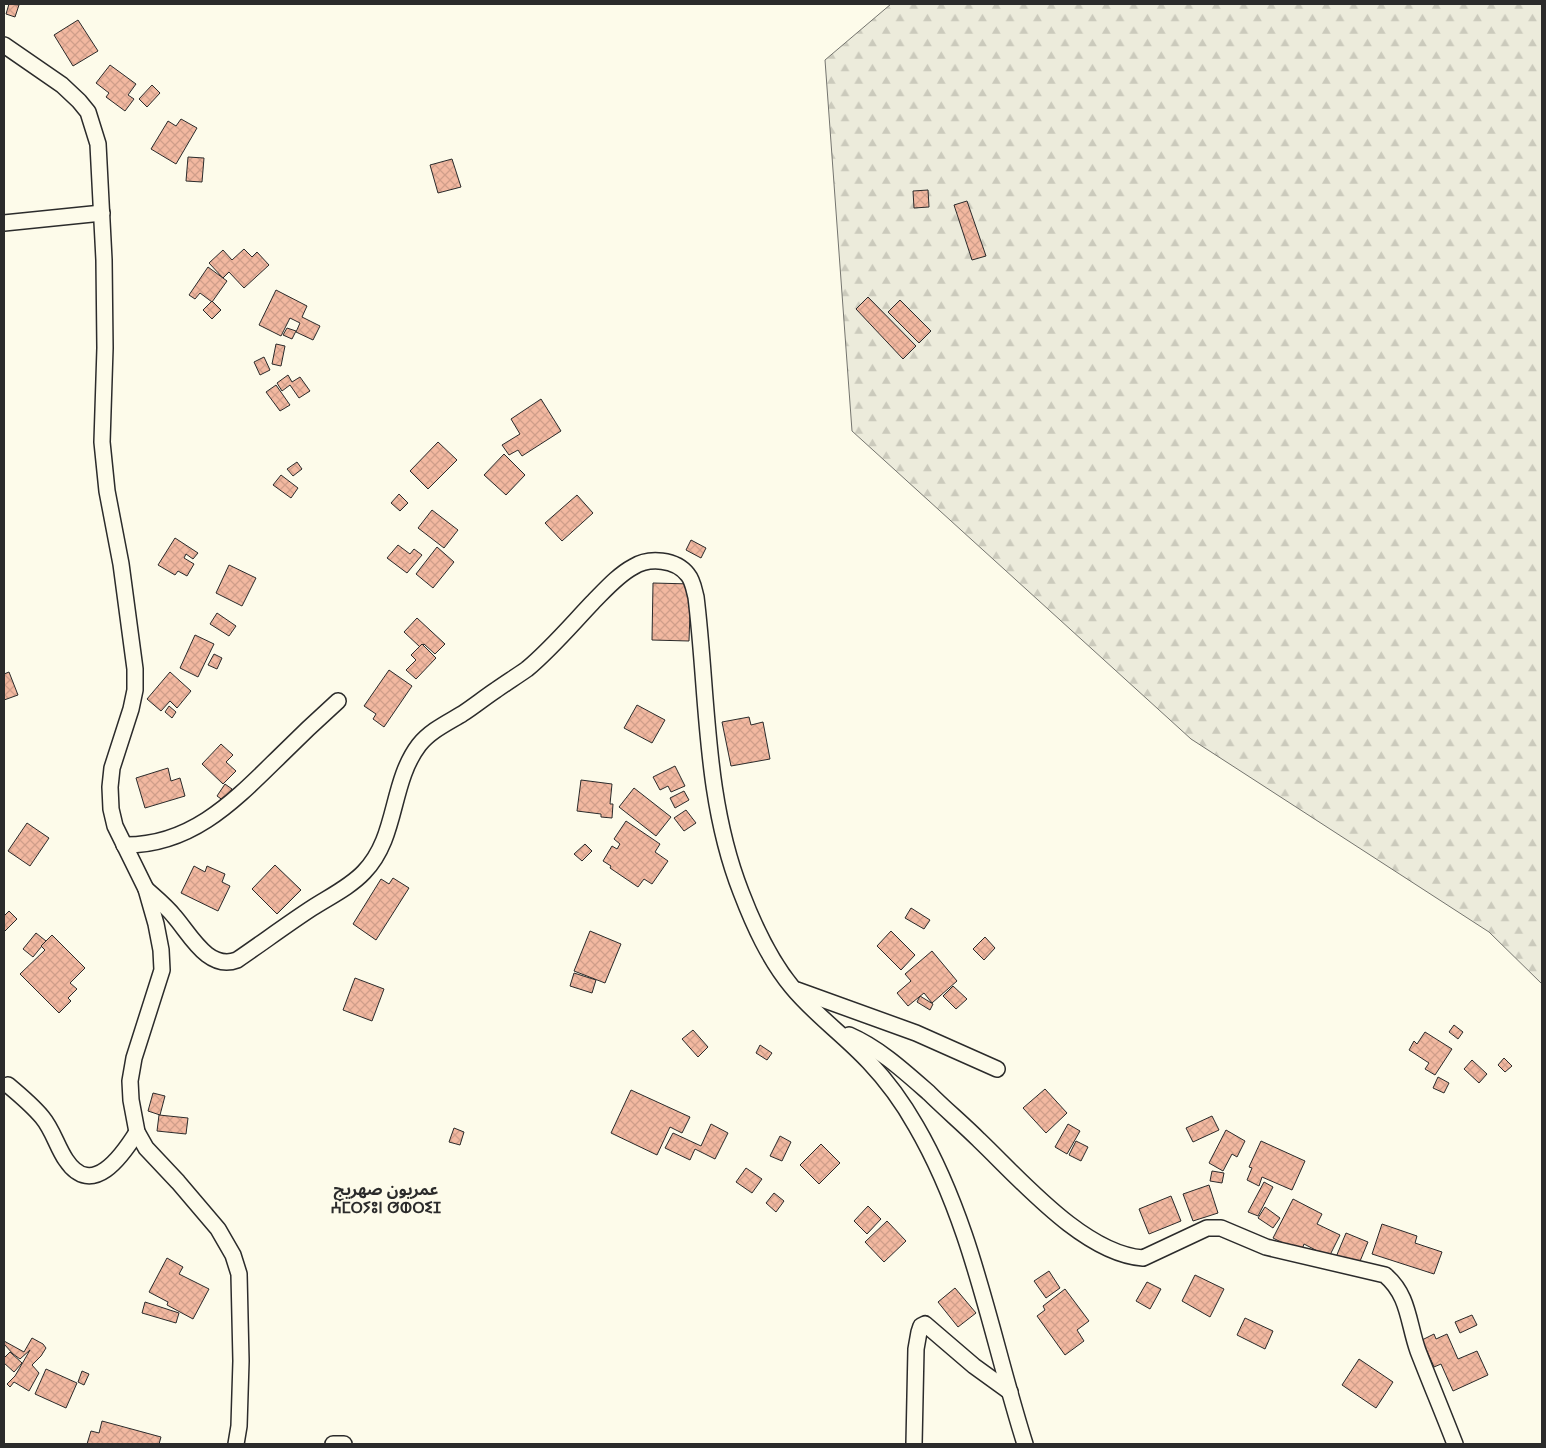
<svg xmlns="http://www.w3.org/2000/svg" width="1546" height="1448" viewBox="0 0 1546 1448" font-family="'Libre Baskerville','Noto Sans Arabic','Noto Sans Tifinagh',serif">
  <defs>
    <pattern id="forest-firs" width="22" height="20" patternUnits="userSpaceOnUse" patternTransform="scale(1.25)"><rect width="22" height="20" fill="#ecebdb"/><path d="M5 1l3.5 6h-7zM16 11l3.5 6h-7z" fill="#cbcabc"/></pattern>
    <pattern id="building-cross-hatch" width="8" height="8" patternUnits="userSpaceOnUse" patternTransform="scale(1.25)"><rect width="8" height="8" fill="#f2b8a0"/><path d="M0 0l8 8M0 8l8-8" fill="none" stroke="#d09e8a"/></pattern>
  </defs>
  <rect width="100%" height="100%" fill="#fdfbea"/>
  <polygon fill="url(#forest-firs)" stroke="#74746e" points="891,4 1542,4 1542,984 1489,932 1191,739 852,431 825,60"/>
  <g fill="url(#building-cross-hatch)" stroke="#2b2b2b">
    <polygon points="9,4 19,5 15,17 6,14"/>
    <polygon points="78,20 98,51 73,66 54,35"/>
    <polygon points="110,65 136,84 128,95 134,99 125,111 106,97 109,93 96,83"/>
    <polygon points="152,85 160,93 147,107 139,99"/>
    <polygon points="181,119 197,128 176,164 151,149 168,121 176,126"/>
    <polygon points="188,157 204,158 202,182 186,181"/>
    <polygon points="452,159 461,187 438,193 430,165"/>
    <polygon points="928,190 929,207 914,208 913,191"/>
    <polygon points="967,201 986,256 972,260 954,205"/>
    <polygon points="244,249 252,257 257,252 269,265 244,288 229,272 223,278 209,263 223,250 232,260"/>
    <polygon points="208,267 227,281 212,302 200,293 195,299 189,295"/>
    <polygon points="276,290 307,306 302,317 320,326 313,340 296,332 300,323 290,318 281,336 259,325"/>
    <polygon points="868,297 916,346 903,359 856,309"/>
    <polygon points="900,300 931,331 919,343 888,312"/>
    <polygon points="212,301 221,310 212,319 203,310"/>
    <polygon points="287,328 296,331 292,339 283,335"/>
    <polygon points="276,344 285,346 281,366 272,364"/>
    <polygon points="264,357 270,370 260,375 254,362"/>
    <polygon points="288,375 292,382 300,377 310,391 299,398 290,385 282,391 277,383"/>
    <polygon points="276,385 290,405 280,411 266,392"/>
    <polygon points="541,399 561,431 522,456 518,450 509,455 502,445 520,434 511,419"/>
    <polygon points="438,442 457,460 428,489 410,471"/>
    <polygon points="504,454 525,475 506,495 484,475"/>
    <polygon points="297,462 302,469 293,476 287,469"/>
    <polygon points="281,475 298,488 291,498 273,485"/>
    <polygon points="399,494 408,503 400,511 391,503"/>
    <polygon points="577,495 593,513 562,541 545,523"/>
    <polygon points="432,510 458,530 444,548 418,528"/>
    <polygon points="175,538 198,553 193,559 186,554 184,558 194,564 187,576 178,571 175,575 158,565"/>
    <polygon points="691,540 706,548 701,558 686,550"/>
    <polygon points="398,545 410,554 414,549 422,555 407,573 387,558"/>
    <polygon points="437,547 454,562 433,588 416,574"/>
    <polygon points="229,565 256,578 242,606 216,593"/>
    <polygon points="653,583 691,584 689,641 652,640"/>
    <polygon points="217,613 236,626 229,636 210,624"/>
    <polygon points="417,618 445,644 435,654 424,644 420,647 404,632"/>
    <polygon points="195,635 214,644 198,677 180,668"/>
    <polygon points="422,644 436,658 416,679 406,670 416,660 411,655"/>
    <polygon points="214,654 222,658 217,669 208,665"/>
    <polygon points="389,670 412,686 384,727 373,719 376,714 364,706"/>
    <polygon points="9,672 18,695 4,700 4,674"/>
    <polygon points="170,672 191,691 177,708 170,701 161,711 147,699"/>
    <polygon points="637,705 665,720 652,743 624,728"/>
    <polygon points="169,706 176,712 172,718 165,712"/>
    <polygon points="749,717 751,725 763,722 770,759 731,766 722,722"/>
    <polygon points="221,744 233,755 226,762 236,771 223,784 202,764"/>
    <polygon points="675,766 685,786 671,792 668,786 660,790 653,777"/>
    <polygon points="168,768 171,781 180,778 185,796 145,808 136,778"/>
    <polygon points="581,780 612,784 610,804 613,804 612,818 601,817 601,814 577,811"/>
    <polygon points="225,784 232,789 224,801 217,796"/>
    <polygon points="634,788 671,817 656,836 619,807"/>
    <polygon points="684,791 689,800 675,808 670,798"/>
    <polygon points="686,810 696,823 684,831 674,818"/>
    <polygon points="626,821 660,844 655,852 668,861 652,884 644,879 638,887 610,868 611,866 603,861 612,846 617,849 620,844 614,839"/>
    <polygon points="27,823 49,838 30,866 8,851"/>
    <polygon points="585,844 592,851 582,861 574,854"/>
    <polygon points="275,865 301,890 277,914 252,889"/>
    <polygon points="194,866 205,872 207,866 225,874 222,882 230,886 218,911 181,893"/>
    <polygon points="393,878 409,888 376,940 353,924 381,879 389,884"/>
    <polygon points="911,908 930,920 924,929 905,918"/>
    <polygon points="9,911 17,919 4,932 4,916"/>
    <polygon points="590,931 621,944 605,983 574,971"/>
    <polygon points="891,931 915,955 901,970 877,946"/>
    <polygon points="36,933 46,941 33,957 23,949"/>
    <polygon points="52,935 85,968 70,983 77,989 68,998 71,1001 59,1013 20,974 45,950 41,946"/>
    <polygon points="985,937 995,948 984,960 973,949"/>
    <polygon points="932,951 957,981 932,1003 924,993 908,1006 897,993 911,981 905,974"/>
    <polygon points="574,973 596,980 592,993 570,986"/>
    <polygon points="355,978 384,989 372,1021 343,1010"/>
    <polygon points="953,986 967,999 956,1009 943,996"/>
    <polygon points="920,996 933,1004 930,1010 917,1002"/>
    <polygon points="1454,1025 1463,1032 1458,1039 1449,1032"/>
    <polygon points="693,1030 708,1047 698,1057 682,1039"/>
    <polygon points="1425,1032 1452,1049 1435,1075 1425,1069 1429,1063 1409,1050 1414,1041 1417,1044"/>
    <polygon points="760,1045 772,1053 767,1060 756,1053"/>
    <polygon points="1504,1058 1512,1066 1505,1072 1498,1065"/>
    <polygon points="1472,1060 1487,1074 1479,1083 1464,1069"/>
    <polygon points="1438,1077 1449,1083 1444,1093 1433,1088"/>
    <polygon points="1045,1089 1067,1113 1046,1133 1023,1108"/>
    <polygon points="631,1090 690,1117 682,1133 670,1127 657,1155 611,1133"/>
    <polygon points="153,1093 165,1096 160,1115 148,1111"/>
    <polygon points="159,1115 188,1118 186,1134 157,1131"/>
    <polygon points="1212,1116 1219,1130 1193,1142 1186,1128"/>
    <polygon points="711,1124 728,1133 715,1159 695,1149 690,1160 665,1148 673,1133 701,1146"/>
    <polygon points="1068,1124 1080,1131 1067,1154 1055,1147"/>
    <polygon points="454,1128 464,1132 460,1145 449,1142"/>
    <polygon points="1226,1130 1245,1141 1237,1157 1232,1154 1223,1171 1209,1163"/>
    <polygon points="780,1136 791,1142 782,1161 770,1156"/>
    <polygon points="1076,1141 1088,1147 1081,1161 1069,1155"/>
    <polygon points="1261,1141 1305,1161 1292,1190 1262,1177 1259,1186 1247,1180 1252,1168 1249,1167"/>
    <polygon points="821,1144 840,1163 819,1184 800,1165"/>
    <polygon points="746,1168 762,1179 752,1193 736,1182"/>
    <polygon points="1212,1171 1224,1173 1222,1183 1210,1181"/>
    <polygon points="1264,1182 1273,1187 1258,1216 1248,1212"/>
    <polygon points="1209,1185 1218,1213 1193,1221 1183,1194"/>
    <polygon points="774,1193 784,1201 776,1212 766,1203"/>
    <polygon points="1171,1196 1181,1221 1149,1234 1139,1209"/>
    <polygon points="1293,1199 1322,1214 1317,1224 1340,1235 1329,1257 1304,1244 1301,1252 1273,1238"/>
    <polygon points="868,1206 881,1219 867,1234 854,1221"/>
    <polygon points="1265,1207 1280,1218 1273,1228 1258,1218"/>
    <polygon points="887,1221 906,1241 884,1262 865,1242"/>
    <polygon points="1382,1224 1417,1236 1415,1243 1442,1252 1434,1274 1372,1254"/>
    <polygon points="1346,1233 1368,1242 1358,1266 1336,1257"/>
    <polygon points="167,1258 183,1267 179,1274 209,1289 193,1319 167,1305 168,1302 149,1292"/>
    <polygon points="1049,1271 1060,1288 1046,1298 1034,1281"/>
    <polygon points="1195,1275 1224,1289 1210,1317 1182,1301"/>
    <polygon points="1147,1282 1161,1289 1150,1309 1136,1301"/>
    <polygon points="955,1288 976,1313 958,1327 938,1302"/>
    <polygon points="1065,1289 1089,1321 1077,1330 1084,1341 1065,1355 1037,1316 1045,1310 1043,1306"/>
    <polygon points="145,1302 179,1313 176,1323 142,1313"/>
    <polygon points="1472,1315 1477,1325 1460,1333 1455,1322"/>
    <polygon points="1245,1318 1273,1331 1265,1349 1237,1335"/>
    <polygon points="1434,1334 1436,1339 1447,1334 1458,1359 1477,1351 1488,1375 1453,1391 1441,1364 1434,1367 1422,1340"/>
    <polygon points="32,1338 43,1344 46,1348 41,1356 32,1365 39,1373 29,1391 14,1382 10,1387 7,1384 15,1376 30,1350 20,1359 13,1354 4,1344 4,1341 24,1352"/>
    <polygon points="10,1352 22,1363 14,1372 4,1363 4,1358"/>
    <polygon points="1359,1359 1393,1382 1376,1408 1342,1385"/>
    <polygon points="46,1369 77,1383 66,1408 35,1394"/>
    <polygon points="82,1371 89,1374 84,1385 78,1382"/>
    <polygon points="102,1421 161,1437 159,1444 87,1444 91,1431 99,1433"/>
  </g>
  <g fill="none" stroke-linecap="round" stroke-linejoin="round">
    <g stroke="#2b2b2b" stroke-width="18">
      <g id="street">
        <polyline points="4,45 62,85 79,101 88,112 98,144 104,260 105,348 102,442 107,491 121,564 135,669 135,690 131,709 112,768 110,787 111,809 115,826 146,889 156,924 161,950 162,970 134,1058 130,1081 131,1100 137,1132 146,1148 178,1182 218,1229 233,1255 239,1274 241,1361 239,1426 236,1444"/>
        <polyline points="4,223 102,213"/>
        <path d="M124,845c68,1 111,-45 156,-89 19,-19 38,-37 58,-55"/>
        <path d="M146,889c10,9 20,17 28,27 16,18 34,55 63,44 25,-17 49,-35 75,-52 17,-11 38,-21 52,-36 34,-35 26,-89 55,-127 11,-14 28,-22 43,-31 11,-7 22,-16 34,-24 10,-7 21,-14 31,-21 24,-20 45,-45 66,-67 12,-12 25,-27 40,-35 16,-10 43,-8 55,8 5,6 6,15 8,22 12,98 8,201 45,295 13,34 28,67 51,95 22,27 53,49 77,75 18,19 34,41 47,64 57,98 75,211 109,318"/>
        <polyline points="797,990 916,1033 997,1069"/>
        <path d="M849,1035c30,13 55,36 80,58 16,16 34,31 50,47 41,39 105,114 164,118l64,-30h14l45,19 119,28c24,20 23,48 33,76 12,31 25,62 37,93"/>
        <path d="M8,1085c12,10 24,20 34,32 11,13 15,30 24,43 26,39 56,-4 71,-28"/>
        <polyline points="333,1444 344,1444"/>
        <polyline points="914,1444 916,1349 919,1332 921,1326 925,1324 974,1366 1010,1392"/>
      </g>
    </g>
    <use href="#street" stroke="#fdfbea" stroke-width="15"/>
  </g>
  <g text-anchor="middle" stroke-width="4" stroke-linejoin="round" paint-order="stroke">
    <g font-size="16" font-weight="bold" fill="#2b2b2b" stroke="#fdfbea">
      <text x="386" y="1195">عمريون صهريج<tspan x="386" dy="18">ⵄⵎⵔⵢⵓⵏ ⵚⵀⵔⵉⵊ</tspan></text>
    </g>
  </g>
  <rect width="1546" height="1448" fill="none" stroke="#2b2b2b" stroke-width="10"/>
</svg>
